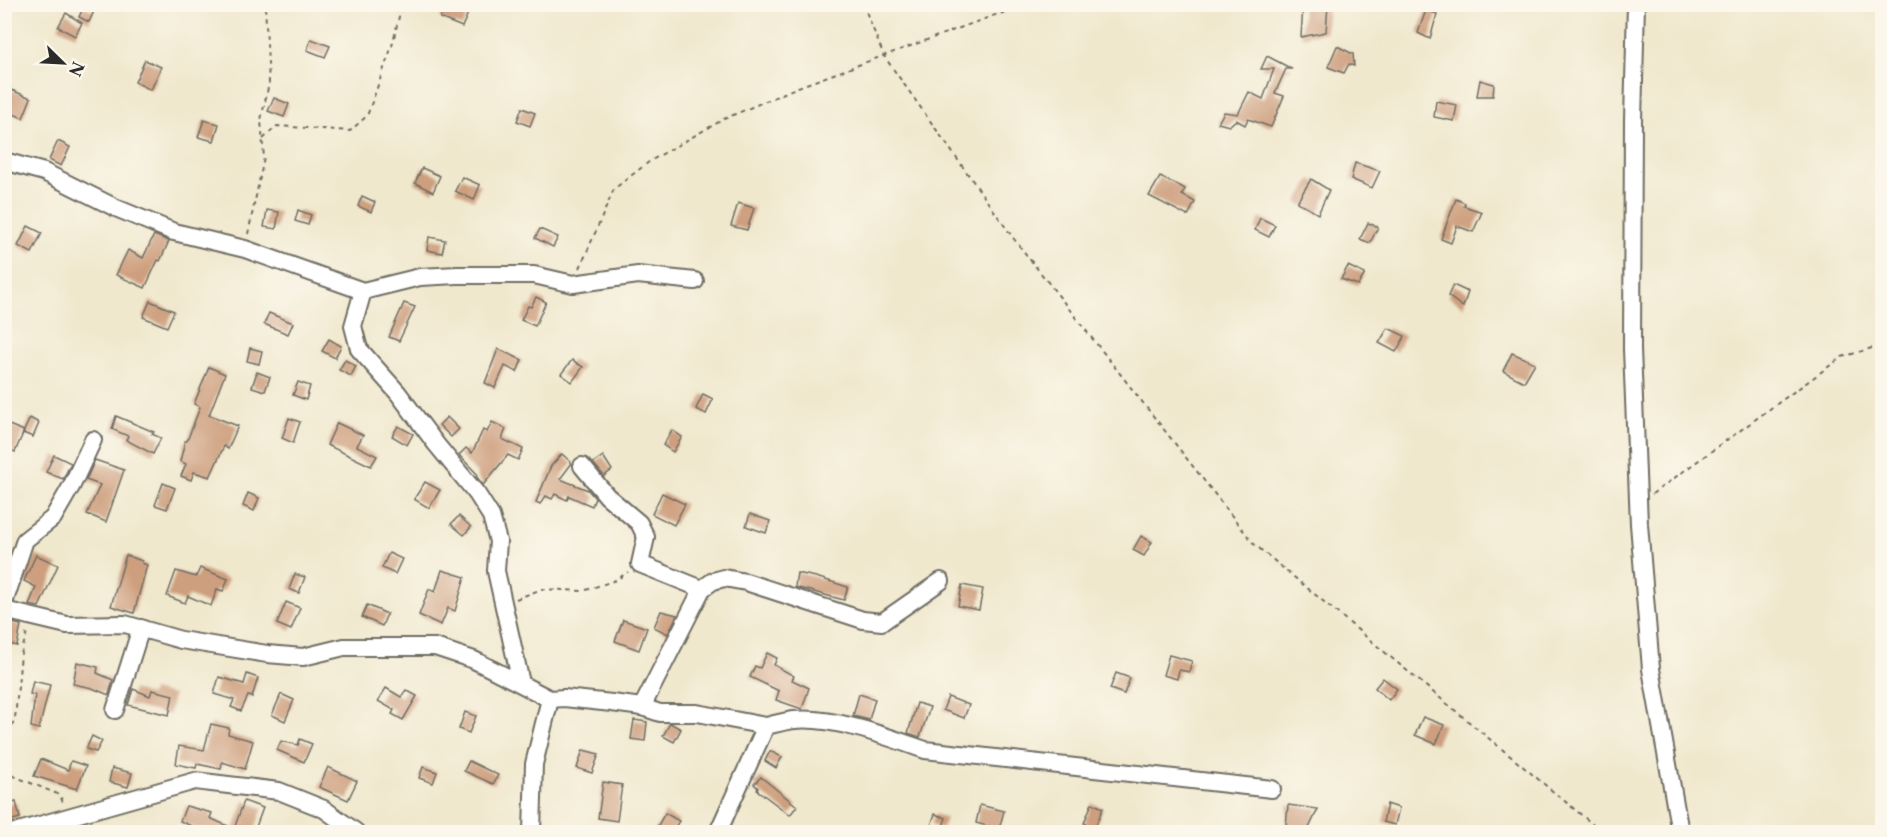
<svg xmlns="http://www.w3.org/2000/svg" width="1887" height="837" viewBox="0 0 1887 837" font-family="'Libre Caslon Text',serif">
  <rect width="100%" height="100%" fill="#fbf7ec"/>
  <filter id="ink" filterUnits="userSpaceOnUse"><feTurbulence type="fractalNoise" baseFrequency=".0167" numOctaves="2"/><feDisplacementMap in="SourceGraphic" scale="12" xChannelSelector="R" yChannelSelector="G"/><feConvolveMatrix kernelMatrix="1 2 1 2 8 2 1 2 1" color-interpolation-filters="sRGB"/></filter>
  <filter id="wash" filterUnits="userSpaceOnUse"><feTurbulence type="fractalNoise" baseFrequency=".008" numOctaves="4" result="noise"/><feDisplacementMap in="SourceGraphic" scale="24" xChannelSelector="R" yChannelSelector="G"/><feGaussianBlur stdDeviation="1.35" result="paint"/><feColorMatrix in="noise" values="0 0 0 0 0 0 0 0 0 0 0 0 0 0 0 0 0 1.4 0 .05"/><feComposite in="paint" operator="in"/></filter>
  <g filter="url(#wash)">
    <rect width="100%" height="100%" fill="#f0e8cd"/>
    <g id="blocks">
      <g fill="#ce9f7e">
        <polygon points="446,4 472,4 462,27 440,18"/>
        <polygon points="1303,5 1328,5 1326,32 1301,37"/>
        <polygon points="84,6 94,11 89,22 79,17"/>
        <polygon points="1426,10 1437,14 1430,39 1418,33"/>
        <polygon points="66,13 82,23 75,36 58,27"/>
        <polygon points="311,39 330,46 325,57 307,50"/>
        <polygon points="1337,46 1353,54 1354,66 1349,64 1344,73 1328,67"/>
        <polygon points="1267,56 1292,69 1286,69 1275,93 1284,96 1271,127 1248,119 1245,125 1236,120 1229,126 1218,123 1224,112 1238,114 1249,92 1263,99 1274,69 1261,69"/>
        <polygon points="145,60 161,67 151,90 135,82"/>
        <polygon points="1480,80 1494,84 1493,96 1477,96"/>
        <polygon points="4,87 31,98 23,118 4,110"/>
        <polygon points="274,98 289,104 284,117 268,111"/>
        <polygon points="1436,101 1457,105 1454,121 1434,117"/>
        <polygon points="522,108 535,113 530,126 517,121"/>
        <polygon points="204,120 219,124 214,141 198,137"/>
        <polygon points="58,141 70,147 61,166 49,160"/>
        <polygon points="1355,163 1380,171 1372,188 1351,179"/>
        <polygon points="422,168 440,176 433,192 415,183"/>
        <polygon points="462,177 480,185 474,200 455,191"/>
        <polygon points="1160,177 1180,186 1185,189 1182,195 1195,202 1188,216 1149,196"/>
        <polygon points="1311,179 1329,190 1318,214 1297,202"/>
        <polygon points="362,196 375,202 371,212 358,206"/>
        <polygon points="1456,199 1465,203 1464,206 1482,212 1473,232 1457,226 1451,243 1441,239"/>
        <polygon points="738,203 754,208 747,230 731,226"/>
        <polygon points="267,210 279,212 276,229 264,227"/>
        <polygon points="298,210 311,215 308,225 295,221"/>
        <polygon points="1260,218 1275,225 1269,237 1255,230"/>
        <polygon points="1368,223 1378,227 1370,243 1360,239"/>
        <polygon points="28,226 42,233 32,253 18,246"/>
        <polygon points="540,229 558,237 553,247 535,238"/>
        <polygon points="154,235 169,241 160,261 158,260 145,288 116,275 128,250 143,258"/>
        <polygon points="429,237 445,240 442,253 427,250"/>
        <polygon points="1348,266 1365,274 1358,285 1341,279"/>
        <polygon points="1453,285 1468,292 1463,307 1448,296"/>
        <polygon points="536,297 546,302 535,326 521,320 528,306 531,307"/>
        <polygon points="150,301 174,311 167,327 143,317"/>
        <polygon points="404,303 415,307 399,341 389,337"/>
        <polygon points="269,313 293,323 288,334 264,324"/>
        <polygon points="1388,328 1405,336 1396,352 1379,343"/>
        <polygon points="329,339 341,346 335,358 322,351"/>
        <polygon points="250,348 262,351 259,364 247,361"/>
        <polygon points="498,349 522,360 517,372 505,366 495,388 485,383"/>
        <polygon points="1512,353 1535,363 1524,382 1503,371"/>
        <polygon points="345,360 356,366 351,376 339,370"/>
        <polygon points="572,360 583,367 572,382 561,374"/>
        <polygon points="209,367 225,374 209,415 238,426 228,449 224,446 210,477 194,472 191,480 181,476 186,464 180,461 185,441 187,441 200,407 194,404"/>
        <polygon points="257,372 270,377 265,391 252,387"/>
        <polygon points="298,382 310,386 306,400 293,395"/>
        <polygon points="703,394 713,399 706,414 696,409"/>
        <polygon points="116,416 154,432 152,434 161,438 153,454 126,440 128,436 112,429"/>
        <polygon points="447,417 459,429 451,437 439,425"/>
        <polygon points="30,418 39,423 33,437 23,433"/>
        <polygon points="289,418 300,422 293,443 282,438"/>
        <polygon points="492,422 506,429 502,439 523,449 518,460 508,455 483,485 476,476 477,474 459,455 466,448 472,453 483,430 487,432"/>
        <polygon points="4,423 24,431 15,452 4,447"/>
        <polygon points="337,423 363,435 357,446 377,456 371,466 327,445"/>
        <polygon points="398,426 413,434 407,445 392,436"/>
        <polygon points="672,430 682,437 673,452 663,445"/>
        <polygon points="562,454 572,463 560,479 588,490 595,498 592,506 569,496 567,500 555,494 552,499 546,496 540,504 536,502 551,466"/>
        <polygon points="54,455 71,463 63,479 46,472"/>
        <polygon points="603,456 612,470 604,476 593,463"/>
        <polygon points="95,460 124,470 106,522 87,514 100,485 86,480"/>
        <polygon points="425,482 440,490 429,508 414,499"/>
        <polygon points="163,483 175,488 167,509 155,505"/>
        <polygon points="248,493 259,498 254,511 243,506"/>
        <polygon points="662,493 685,504 674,525 652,514"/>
        <polygon points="750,514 770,521 766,533 746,526"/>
        <polygon points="459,516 471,527 464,535 451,524"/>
        <polygon points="1141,536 1152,542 1144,556 1133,550"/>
        <polygon points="389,553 402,559 395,574 382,568"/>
        <polygon points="36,555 58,565 39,607 29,605 36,587 24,581"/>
        <polygon points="126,555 142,561 142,563 147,565 134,613 111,606"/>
        <polygon points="200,568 228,579 223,591 217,589 211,606 188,596 185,603 167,596 176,571 196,577"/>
        <polygon points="442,570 465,577 455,611 448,608 441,625 419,615 429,589 435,592"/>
        <polygon points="797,573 816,577 848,587 844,600 795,587"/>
        <polygon points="295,574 305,577 299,593 289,589"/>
        <polygon points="962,585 983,589 979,610 958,606"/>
        <polygon points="286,602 300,608 291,630 277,624"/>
        <polygon points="367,605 387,614 382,626 362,617"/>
        <polygon points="661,611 677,615 668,634 654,627"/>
        <polygon points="623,620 647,628 639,650 615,641"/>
        <polygon points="4,621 21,625 17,646 4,643"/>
        <polygon points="767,653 777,658 774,665 794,676 792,680 809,688 802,709 776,700 779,691 750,677 755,666 760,668"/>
        <polygon points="1169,655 1192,661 1189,672 1179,670 1177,679 1163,675"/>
        <polygon points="77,662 98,667 97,673 113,680 109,695 92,688 73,684"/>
        <polygon points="1116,673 1130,678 1124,694 1110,689"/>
        <polygon points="247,674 258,678 252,697 248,696 241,711 231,707 234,700 214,694 219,677 244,684"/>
        <polygon points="1383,678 1397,689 1389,700 1375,688"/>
        <polygon points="33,681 50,685 39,729 31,727 35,695 30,694"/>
        <polygon points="386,688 401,697 406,690 417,696 403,720 392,714 394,710 378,701"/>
        <polygon points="133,689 150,696 152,690 173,695 169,715 128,705"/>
        <polygon points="281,694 294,700 285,721 272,715"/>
        <polygon points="859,694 875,699 869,720 853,716"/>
        <polygon points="948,697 969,705 964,718 943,710"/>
        <polygon points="917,703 930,707 920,737 908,733"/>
        <polygon points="465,712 476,716 469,733 459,729"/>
        <polygon points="1423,717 1444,725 1436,744 1415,735"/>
        <polygon points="634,720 647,722 645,741 631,739"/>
        <polygon points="670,723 681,729 674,742 663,736"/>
        <polygon points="211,724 229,728 228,734 253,741 245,769 222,762 221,769 197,764 196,768 176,764 179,746 204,750"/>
        <polygon points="92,736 102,741 96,752 86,749"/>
        <polygon points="300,739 312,744 304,762 277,750 281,741 298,745"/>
        <polygon points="583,750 599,754 592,773 577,768"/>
        <polygon points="770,751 782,757 776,768 765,761"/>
        <polygon points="41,759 68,770 71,761 86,766 77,789 34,776"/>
        <polygon points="469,761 498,775 493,784 464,771"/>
        <polygon points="328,767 357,781 348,800 319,787"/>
        <polygon points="423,767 437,772 433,783 419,778"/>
        <polygon points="112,768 132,773 128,787 109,782"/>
        <polygon points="761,777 797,806 790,815 757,790 758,788 754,784"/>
        <polygon points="603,782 622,785 617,821 598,818"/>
        <polygon points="244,801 263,808 254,832 205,832 180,821 186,806 212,813 210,818 234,829"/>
        <polygon points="16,802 20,818 6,822 4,805"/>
        <polygon points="1092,803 1103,808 1095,827 1084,823"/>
        <polygon points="1387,804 1399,808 1395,825 1383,822"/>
        <polygon points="980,805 1004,811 999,829 976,823"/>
        <polygon points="1288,805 1318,809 1307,832 1286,826"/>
        <polygon points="665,813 679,821 672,832 654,832"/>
        <polygon points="935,814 946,818 942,829 931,825"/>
      </g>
    </g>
  </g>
  <g filter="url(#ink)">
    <use href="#blocks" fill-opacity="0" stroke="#706d64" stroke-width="1.5"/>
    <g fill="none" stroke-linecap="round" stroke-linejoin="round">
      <g stroke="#706d64" stroke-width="20">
        <g id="minor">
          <polyline points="1636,4 1633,120 1632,349 1639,524 1651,669 1680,832"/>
          <polyline points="4,161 44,172 116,208 174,232 245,249 363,291 420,277 457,275 534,275 573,284 638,275 695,281"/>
          <polyline points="363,291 353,326 359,349 398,393 436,444 477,494 491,516 498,541 496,571 521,683"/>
          <polyline points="582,466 607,496 639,523 646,537 640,564 702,589"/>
          <polyline points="4,603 25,540 53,518 72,485 93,440"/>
          <polyline points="4,610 67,625 125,624 181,640 267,654 303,657 344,647 435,647 474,660 550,699 564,698 612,703 642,707 660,713 697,713 766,726"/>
          <polyline points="642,707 702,589 713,581 724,578 746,582 863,620 882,622 941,581"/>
          <polyline points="115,710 141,628"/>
          <polyline points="15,832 195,781 279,791 324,809 356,832"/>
          <polyline points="532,832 534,764 550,699"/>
          <path d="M718,832l48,-106c9,-2 19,-5 28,-6 39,-4 94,17 131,30l347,39"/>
        </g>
      </g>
      <g stroke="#706d64" stroke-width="2" stroke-dasharray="4.5 4.5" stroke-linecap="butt">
        <polyline points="863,4 884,56 1014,239 1254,544 1602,832"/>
        <polyline points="263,139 277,126 350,131 367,116 392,46 402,4"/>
        <polyline points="248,234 264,158 261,120 269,83 265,4"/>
        <polyline points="580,268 614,189 650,161 724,119 798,87 998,14 1045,4"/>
        <polyline points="1652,494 1842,357 1882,345"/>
        <polyline points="516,599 542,589 583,591 616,580 628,572"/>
        <polyline points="4,742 15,719 21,654 27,632"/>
        <polyline points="4,772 60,795 63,803"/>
      </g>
      <use href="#minor" stroke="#fff" stroke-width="16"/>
    </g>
  </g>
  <rect width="1887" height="837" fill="none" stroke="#fbf7ec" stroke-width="24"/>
  <g transform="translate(63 63) rotate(114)" stroke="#fbf7ec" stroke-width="4.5" paint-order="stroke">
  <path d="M0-4.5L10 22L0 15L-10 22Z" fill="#2b2b2b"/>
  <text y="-9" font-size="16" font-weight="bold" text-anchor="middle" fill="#2b2b2b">N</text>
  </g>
</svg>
